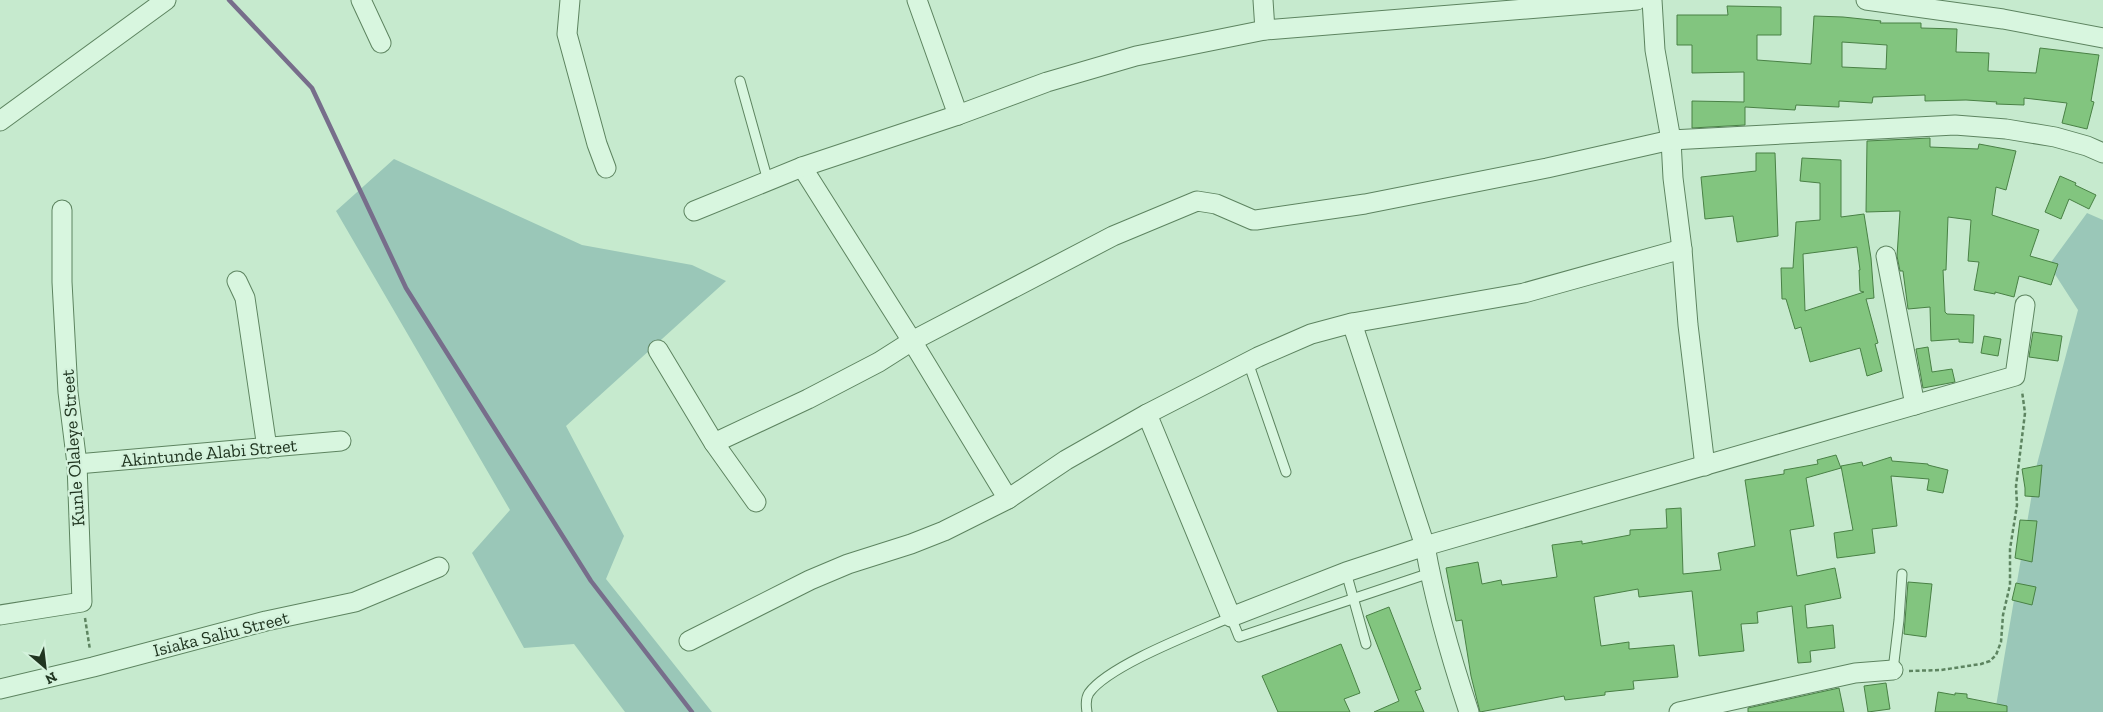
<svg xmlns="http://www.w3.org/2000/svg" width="2103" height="712" viewBox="0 0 2103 712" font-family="'Zilla Slab',serif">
  <rect width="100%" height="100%" fill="#c6eace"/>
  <g fill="#9ac7b8">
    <polygon points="394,159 582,245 692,265 726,281 566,426 624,536 606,579 712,712 625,712 574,644 524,648 472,553 510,510 336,211"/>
    <polygon points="2087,213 2103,220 2103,712 1995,712 2037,464 2078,310 2049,265"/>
  </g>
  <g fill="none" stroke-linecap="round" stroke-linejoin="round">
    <polyline stroke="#776e8b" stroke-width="4.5" points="229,0 312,88 406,288 591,581 692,712"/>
  </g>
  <g fill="#82c57f" stroke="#498145" fill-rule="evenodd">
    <path d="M1727,6l54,1v28h-24v25l54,4 3,-48 29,1 38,4 -1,2h41v5l36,1 -1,23 33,1 -1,18 48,2 4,-25 59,7 -8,46 3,1 -7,27 -25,-6 5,-20 -43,-5v7l-28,-1 1,-2 -31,-2 -41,1v-6l-52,2 -1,6 -33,-2v6l-43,-2 -1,5 -50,-3v18l-53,3v-27l52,1v-30l-52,1v-28h-15v-30h51zM1842,42l45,3 -1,24 -44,-2z"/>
    <polygon points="1930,138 1930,147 1978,149 1979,144 2016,151 2006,190 1996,187 1992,215 2039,230 2030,256 2058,264 2051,285 2019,276 2014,297 1995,292 1995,294 1974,290 1979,262 1968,261 1971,220 1948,217 1946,270 1943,270 1945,312 1947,314 1974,315 1973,343 1959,342 1959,339 1931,341 1930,307 1908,309 1903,271 1900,271 1897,256 1900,211 1866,212 1867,141"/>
    <polygon points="1756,153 1775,153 1778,236 1737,242 1733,216 1705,219 1701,177 1756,171"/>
    <path d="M1802,158l39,2v57l23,-3 7,44 3,40 -8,1 12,44 -3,1 7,27 -15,5 -7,-28 -50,14 -9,-35 -6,2 -9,-30h-4l-1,-31h12l3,-46 24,-2v-37l-20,-2zM1857,247l3,23h-1l1,21 4,1 -59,19 -2,-57z"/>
    <polygon points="2060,176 2076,183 2075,185 2096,195 2089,209 2069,199 2061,219 2045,212"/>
    <polygon points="2033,332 2062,336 2058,361 2029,357"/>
    <polygon points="1984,336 2001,339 1998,356 1981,353"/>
    <polygon points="1928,347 1932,372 1952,369 1955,382 1923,388 1916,349"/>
    <polygon points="1836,455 1841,468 1806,478 1814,526 1790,530 1797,576 1835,568 1841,598 1805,605 1807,628 1833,625 1835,648 1810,651 1811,662 1798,663 1792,606 1757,612 1758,623 1741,624 1744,651 1699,656 1692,591 1639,597 1638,589 1594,597 1601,646 1629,642 1629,649 1674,645 1678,677 1633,681 1634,689 1605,692 1605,695 1565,700 1564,696 1480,712 1471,676 1462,620 1456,621 1446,568 1478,562 1482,584 1501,580 1502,585 1557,577 1552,545 1582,541 1582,544 1630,535 1630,530 1667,528 1666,509 1681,508 1683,574 1721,570 1718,553 1755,546 1745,480 1784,474 1784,470 1818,464 1817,460"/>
    <polygon points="1891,457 1892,461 1928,464 1928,465 1948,470 1943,493 1927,490 1929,479 1891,476 1897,526 1872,529 1875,553 1837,558 1834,533 1853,530 1841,466 1862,462 1863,466"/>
    <polygon points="2042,465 2039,497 2025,496 2025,488 2022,469"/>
    <polygon points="2020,520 2037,521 2032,562 2015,558"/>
    <polygon points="1908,582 1932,584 1926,637 1904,634"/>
    <polygon points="2016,583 2036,587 2032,605 2012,600"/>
    <polygon points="1389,607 1421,689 1415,691 1424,712 1374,712 1399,701 1366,616"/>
    <polygon points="1341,644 1360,693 1344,699 1350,712 1278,712 1262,676"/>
    <polygon points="1886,683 1890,709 1868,712 1864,686"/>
    <polygon points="1839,688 1844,712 1748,712 1748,708"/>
    <polygon points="1938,692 1955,695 1955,693 1967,694 1967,698 2007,706 2007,712 1935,712"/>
  </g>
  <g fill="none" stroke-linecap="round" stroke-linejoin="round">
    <g stroke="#5d8460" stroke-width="11">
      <g id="lane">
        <polyline points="740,81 768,181"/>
        <polyline points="1248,362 1286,472"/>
        <polyline points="1346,572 1366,644"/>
        <polyline points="1893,670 1899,620 1902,574"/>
        <path d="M1087,712c-1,-6 -2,-13 2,-19 20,-28 108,-61 142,-76l8,20 191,-64"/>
      </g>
    </g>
    <g stroke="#5d8460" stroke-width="21">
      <g id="street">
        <polyline points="361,0 381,43"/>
        <polyline points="570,0 567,34 597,144 606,168"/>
        <polyline points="917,0 958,115"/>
        <polyline points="1263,0 1265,30"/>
        <polyline points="1652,0 1655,50 1671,140 1673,178 1682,249 1688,325 1705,466"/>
        <polyline points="1866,0 2003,19 2103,38"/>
        <polyline points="0,121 166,0"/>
        <polyline points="802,167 912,341 1008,499"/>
        <polyline points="694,211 802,167 958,115 1047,82 1136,56 1265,30 1637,0"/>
        <polyline points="1886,256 1915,405"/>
        <polyline points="237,281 245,298 267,448"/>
        <path d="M1352,323l73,223c10,57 26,112 44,166"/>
        <polyline points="658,350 714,443"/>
        <polyline points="1147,414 1231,617 1346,572 1425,546 2015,376 2025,305"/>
        <polyline points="77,464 341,441"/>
        <polyline points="756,502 714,443 808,399 879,362 912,341 1113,236 1197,201 1216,204 1253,220 1256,220 1365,204 1547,168 1671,140 1955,125 2006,129 2055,137 2087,146 2103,153"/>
        <polyline points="0,615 82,602 77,464 68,392 62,282 62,210"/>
        <polyline points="689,641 810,580 848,564 911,544 944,531 1008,499 1066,460 1147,414 1258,357 1311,334 1352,323 1524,293 1682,249"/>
        <polyline points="0,689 93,667 266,621 355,602 439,567"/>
        <polyline points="1679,712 1855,673 1893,670"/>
      </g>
    </g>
    <g stroke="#5d8460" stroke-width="2.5" stroke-dasharray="4 2.5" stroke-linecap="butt">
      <polyline points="85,618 90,650"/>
      <polyline points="1909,671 1941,670 1981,664 1990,661 1996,655 2001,642 2003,615 2010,585 2010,549 2017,505 2016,486 2025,413 2022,391"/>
    </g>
    <use href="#lane" stroke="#d8f6df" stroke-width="9"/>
    <use href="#street" stroke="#d8f6df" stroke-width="19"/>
  </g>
  <g text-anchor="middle" stroke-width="4.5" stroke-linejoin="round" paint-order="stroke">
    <g font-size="18" fill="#203520" stroke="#d4f2dc">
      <text transform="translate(73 448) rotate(-94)" y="6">Kunle Olaleye Street</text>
      <text transform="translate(209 453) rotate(-5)" y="6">Akintunde Alabi Street</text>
      <text transform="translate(221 634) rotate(-14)" y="6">Isiaka Saliu Street</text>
    </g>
  </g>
  <g transform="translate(45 667) rotate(152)" stroke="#d4f2dc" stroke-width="4" paint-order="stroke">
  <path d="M0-4L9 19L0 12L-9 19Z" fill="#203520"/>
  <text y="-8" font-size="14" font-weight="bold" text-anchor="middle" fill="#203520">N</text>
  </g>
</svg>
